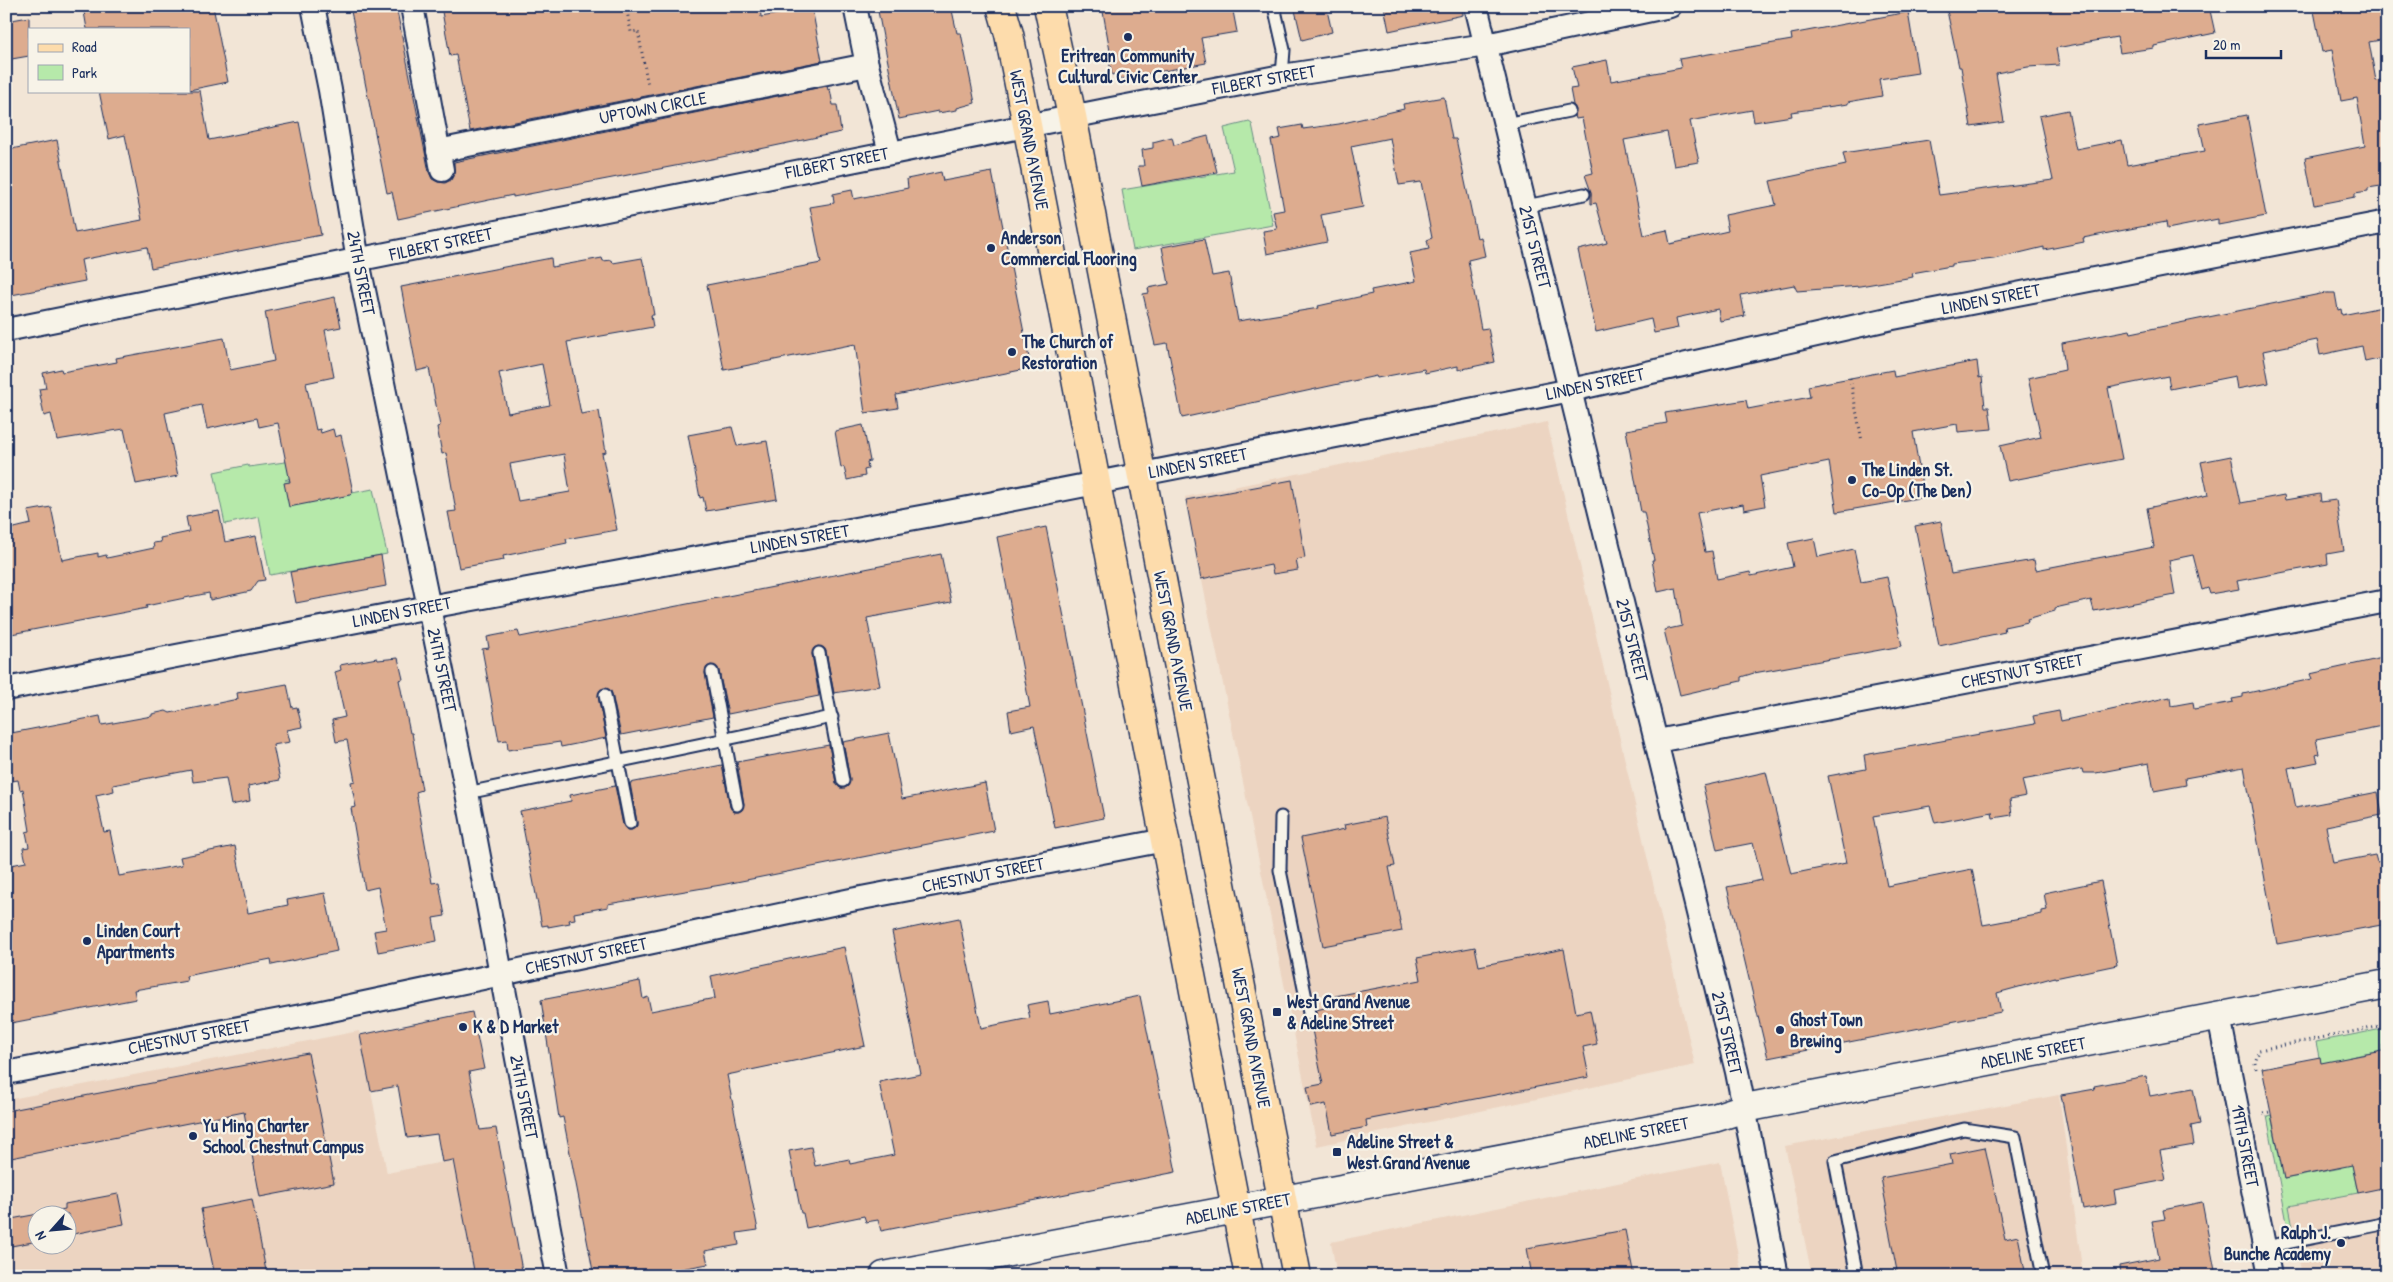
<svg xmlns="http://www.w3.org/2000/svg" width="2393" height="1282" viewBox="0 0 2393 1282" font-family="'Patrick Hand',sans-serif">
  <rect width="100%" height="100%" fill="#f2e5d6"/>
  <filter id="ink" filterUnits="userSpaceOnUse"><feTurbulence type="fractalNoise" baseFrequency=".02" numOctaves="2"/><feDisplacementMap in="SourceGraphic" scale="10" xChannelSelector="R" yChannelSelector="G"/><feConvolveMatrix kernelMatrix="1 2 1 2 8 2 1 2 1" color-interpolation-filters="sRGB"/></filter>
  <g filter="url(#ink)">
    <g fill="#ecd4c1" fill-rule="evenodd">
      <polygon points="1547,422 1695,1065 1317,1146 1185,497"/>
      <path d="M359,1031l28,142 66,-13 22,116h-469v-176zM38,1214h30v30h-30z"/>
      <polygon points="2059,1095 2083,1276 1812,1276 1785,1146"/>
      <polygon points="1720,1162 1742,1276 1337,1276 1331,1242"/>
      <polygon points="2387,1187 2387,1276 2302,1276 2289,1206"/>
    </g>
    <g fill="#b6e9aa" stroke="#688c84">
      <polygon points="1249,122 1252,124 1273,225 1133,250 1122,190 1234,171 1224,128"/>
      <polygon points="292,461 298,475 285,480 296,481 285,483 289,505 373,489 387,554 270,575 259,517 225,524 214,472 248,465 249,467"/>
      <polygon points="2387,1028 2387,1050 2386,1045 2382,1045 2382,1051 2355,1056 2368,1135 2347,1139 2358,1193 2289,1206 2293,1227 2288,1228 2267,1116 2271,1115 2284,1179 2341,1168 2316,1042"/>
    </g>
    <g fill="#ddac8f" stroke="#1b2f5e" fill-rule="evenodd">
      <polygon points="83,6 213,6 228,82 189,90 189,29 87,29"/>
      <polygon points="350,6 396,6 429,172 432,179 438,182 445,183 451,180 454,174 454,162 827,86 828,90 830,89 833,105 837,105 841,132 722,157 513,197 513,195 398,219 392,192 387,193"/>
      <polygon points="441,6 760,6 761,17 812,8 822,61 470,131 456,55 450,56"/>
      <polygon points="877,6 951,6 957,33 961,33 975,103 957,108 957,110 938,113 938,111 899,119"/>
      <polygon points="1102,6 1232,6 1237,32 1201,38 1206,63 1116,80 1115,74 1112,75 1107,52 1110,51"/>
      <polygon points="1294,6 1326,6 1332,32 1302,40"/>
      <polygon points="1384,6 1462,6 1463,15 1389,31"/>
      <polygon points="1946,6 2209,6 2215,33 2154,46 2154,48 2120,53 2117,37 2056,48 2059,65 2028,67 1996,73 2004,122 1971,127 1961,67 1959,67"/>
      <polygon points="2313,6 2381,6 2387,36 2387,39 2369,42 2376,81 2387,79 2387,185 2368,188 2368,191 2355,193 2355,197 2314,205 2305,158 2365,146 2357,98 2341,101 2332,50 2322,52"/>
      <polygon points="1908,12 1918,73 1879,79 1882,96 1848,102 1848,104 1791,112 1792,116 1754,122 1752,110 1690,121 1699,162 1674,166 1667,132 1624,140 1644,235 1667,230 1670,244 1728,231 1725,215 1776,205 1770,181 1846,165 1843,153 1929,140 1939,195 2053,180 2039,116 2068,110 2076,149 2122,140 2127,165 2205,151 2199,124 2247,115 2266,216 2218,225 2218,219 2167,229 2166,222 2083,238 2084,242 2044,250 2044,247 1994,259 1951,264 1951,266 1912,273 1913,277 1860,286 1797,291 1794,285 1741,295 1745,316 1720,321 1718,309 1676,318 1678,328 1654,333 1651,319 1596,332 1578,250 1607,243 1596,203 1591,204 1591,192 1585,175 1593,173 1582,118 1576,119 1575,115 1576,110 1573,105 1570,89 1577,88 1572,67 1607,60 1611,81 1681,68 1679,59 1792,40 1791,34"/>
      <polygon points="29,17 29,56 6,60 6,21"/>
      <polygon points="99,91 200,91 209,140 299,122 321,235 151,268 147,247 81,260 85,281 6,296 6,150 57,140 75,233 142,220 125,135 109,139"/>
      <polygon points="1444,97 1452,139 1456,139 1477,238 1481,237 1485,256 1468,260 1481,329 1488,328 1495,362 1458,370 1458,366 1425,373 1424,369 1377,378 1376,376 1182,418 1167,343 1155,345 1143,294 1149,293 1148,288 1169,284 1162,247 1204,239 1212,276 1229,273 1238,321 1319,308 1318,306 1372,294 1371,290 1416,281 1410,253 1429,249 1427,240 1432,238 1421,182 1399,185 1390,138 1351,146 1363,207 1321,215 1327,242 1267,254 1263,231 1277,229 1273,212 1284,210 1271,140 1281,138 1279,129 1302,125 1303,129 1339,124 1404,109 1403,104"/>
      <polygon points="1208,136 1217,172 1142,186 1138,166 1144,166 1142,150 1153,148 1153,142 1172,137 1174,145"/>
      <polygon points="941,172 943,181 992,172 1031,368 896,395 898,408 865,413 855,344 724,370 707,285 821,263 810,207 834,203 833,194 852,190 854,199 908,188 907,179"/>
      <path d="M551,258l1,9 50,-9 1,3 9,-1 1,3 29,-5 2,8 1,-1 9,50h-3l2,12 -86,15 14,72 18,-3 7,41 -4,1 15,77 -51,9 1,4 -64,13 1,4 -45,8 -11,-56 8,-1 -10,-58 -4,1 -5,-27 3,-1 -11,-58 -12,3 -16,-84zM542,364l8,41 -42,8 -9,-40zM564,454l6,38 -52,9 -8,-37z"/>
      <polygon points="2325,293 2335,293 2338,310 2341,309 2342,315 2387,306 2387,357 2365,362 2362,346 2320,355 2317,340 2263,351 2269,383 2237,389 2235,376 2170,389 2168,376 2108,388 2122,459 2008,481 2000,446 2041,437 2028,378 2065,370 2062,343 2130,330 2131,333"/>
      <polygon points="335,297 341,327 325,330 334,377 306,383 316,430 320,429 321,433 333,429 335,437 341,435 353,492 350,495 289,507 284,483 290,482 278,423 259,427 257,418 207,429 202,405 165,413 178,476 136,484 124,429 57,440 51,414 44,416 39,389 46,388 43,373 61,369 62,372 117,362 116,358 224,338 230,370 274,361 265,312"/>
      <polygon points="1977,361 1979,378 1982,377 1985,407 1989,407 1992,429 1958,432 1957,424 1913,432 1924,497 1837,512 1829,462 1760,476 1765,506 1744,510 1743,504 1697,513 1705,552 1712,551 1717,579 1750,572 1751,576 1793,567 1788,543 1814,538 1818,557 1854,549 1861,582 1887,577 1902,646 1754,673 1741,677 1741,681 1680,695 1664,630 1682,626 1676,588 1658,592 1652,560 1654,560 1644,512 1641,512 1626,430 1667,423 1665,413 1746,400 1748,409 1810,397 1808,386 1893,370 1894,377"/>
      <polygon points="863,425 870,461 867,462 868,469 864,470 865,476 847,480 844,467 841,468 835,431"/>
      <polygon points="732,427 737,446 767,441 777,499 706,511 703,497 700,498 688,435"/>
      <polygon points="2231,456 2241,503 2284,495 2285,500 2320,494 2321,502 2336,500 2344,551 2327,554 2328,564 2237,581 2239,589 2210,594 2208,588 2202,590 2193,555 2169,560 2175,595 2094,611 2091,600 2055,608 2055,611 2027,619 2028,622 2004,627 2005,632 1939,646 1915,526 1941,521 1951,574 2034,560 2036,570 2154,547 2147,508 2208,495 2201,462"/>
      <polygon points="1292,480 1305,558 1296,560 1298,570 1273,574 1271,565 1201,579 1186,500"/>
      <polygon points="51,507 62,560 98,553 98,557 106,555 107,558 154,548 153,543 161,542 160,538 189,532 186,517 219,511 225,542 256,536 265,580 258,581 251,591 210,600 209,593 146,606 147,608 6,635 6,530 31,524 28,511"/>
      <polygon points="1046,527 1104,818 1055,828 1034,726 1011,731 1008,711 1030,707 997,537"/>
      <polygon points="941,554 951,602 867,618 880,686 834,693 826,651 824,648 818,646 814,648 812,654 819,696 728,714 719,671 717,667 711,665 707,667 705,673 713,717 621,735 612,694 610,690 604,688 600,690 598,696 606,738 561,747 560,742 508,750 507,740 499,741 482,649 489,648 487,637 518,631 520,637"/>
      <polygon points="381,555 386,586 296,603 290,572"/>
      <polygon points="2387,657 2387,725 2316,739 2319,754 2316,755 2318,762 2288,768 2296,808 2378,792 2382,815 2326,826 2333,863 2375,855 2377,862 2387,860 2387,924 2277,944 2244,767 2185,778 2186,785 2154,791 2149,763 2096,773 2083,773 2082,769 2022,780 2026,796 2010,799 2012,815 1993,818 1992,812 1935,823 1930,806 1873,816 1887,886 1972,869 1983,925 2042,914 2042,911 2047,910 2044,893 2101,881 2117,965 2055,978 2055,977 1997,993 2001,1012 1768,1058 1727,887 1762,880 1753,843 1717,850 1703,786 1766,772 1791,874 1846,863 1828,776 1866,769 1864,755 2035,724 2033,716 2059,711 2061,721 2170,697 2171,706 2193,702 2194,709 2233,702 2232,699 2243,697 2243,694 2312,679 2310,674"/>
      <polygon points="377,658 378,660 398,658 403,679 399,680 410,733 412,733 422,790 416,792 432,883 439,882 445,916 433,918 437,941 378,952 374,931 386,929 378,887 365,890 351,808 356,807 351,782 355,781 347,740 336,742 332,720 345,717 335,672 341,670 340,665"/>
      <polygon points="287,684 292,708 297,707 302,727 287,730 290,742 273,745 280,780 248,786 250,801 231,805 226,778 193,782 191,770 113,785 114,791 96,795 104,832 110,831 119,876 182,865 180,857 235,846 248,913 288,905 287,900 325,893 337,951 272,965 271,959 186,976 187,981 134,990 136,999 6,1024 6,866 26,862 23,848 29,847 26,832 30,831 23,789 20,790 18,780 6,782 6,734 100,716 102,725 152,716 152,714 166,711 170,713 238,699 237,693"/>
      <polygon points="889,733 902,799 985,783 994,831 721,885 608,904 608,907 574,913 575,919 569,920 570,923 548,927 548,925 542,926 520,811 571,801 570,795 615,786 623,825 627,830 632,830 637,826 637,822 630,783 722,765 730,807 734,812 739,812 742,810 744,804 737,762 829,745 836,783 840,788 845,788 848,786 850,780 843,742"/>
      <polygon points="1385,817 1395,866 1389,867 1402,931 1323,946 1301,838 1345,829 1344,825"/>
      <polygon points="959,918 981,1028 1030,1018 1027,1005 1048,1001 1050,1014 1140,996 1176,1172 881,1231 878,1220 866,1222 864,1216 806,1228 803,1213 801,1213 789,1151 811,1147 815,1166 849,1159 850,1164 894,1155 879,1082 921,1074 892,932"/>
      <polygon points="844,947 865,1046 727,1075 758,1230 737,1233 739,1245 705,1251 708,1264 642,1276 594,1276 563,1117 559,1118 541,1000 640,981 643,999 648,997 651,1011 715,998 711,976"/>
      <polygon points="1475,947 1479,966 1564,949 1576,1013 1590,1010 1597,1044 1583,1047 1589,1077 1366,1120 1367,1127 1332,1134 1326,1104 1311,1107 1307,1087 1323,1084 1310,1020 1316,1018 1316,1010 1337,1005 1335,996 1421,980 1417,958"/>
      <polygon points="472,1012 484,1069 469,1072 480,1130 496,1128 523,1276 475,1276 453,1160 442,1162 437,1134 407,1138 398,1086 371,1091 360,1035"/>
      <polygon points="2387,1050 2387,1187 2358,1193 2352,1165 2284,1179 2262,1068 2320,1057 2321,1063"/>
      <polygon points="308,1053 334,1183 260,1197 244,1112 6,1159 6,1111"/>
      <polygon points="2146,1076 2150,1096 2193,1088 2200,1124 2191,1126 2194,1145 2160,1151 2166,1180 2114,1190 2116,1203 2083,1209 2061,1095 2095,1089 2094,1086"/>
      <polygon points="1985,1147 2005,1239 2018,1236 2026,1276 1898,1276 1887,1220 1889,1220 1881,1178 1952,1164 1950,1154"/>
      <polygon points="118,1194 124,1224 68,1235 68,1214 38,1214 38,1241 6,1247 6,1220 65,1209 65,1204"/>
      <polygon points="252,1199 267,1276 215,1276 201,1209"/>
      <polygon points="2202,1202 2216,1276 2120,1276 2119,1266 2159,1258 2152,1221 2165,1219 2163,1210"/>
      <polygon points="1625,1230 1634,1276 1532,1276 1527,1248"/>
    </g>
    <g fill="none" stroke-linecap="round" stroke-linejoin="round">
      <g stroke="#1b2f5e" stroke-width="15">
        <g id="lane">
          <polyline points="1274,6 1284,50 1282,76"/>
          <polyline points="1505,124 1569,111"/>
          <polyline points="1526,206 1584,194"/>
          <polyline points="819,653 843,781"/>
          <polyline points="712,672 737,805"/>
          <polyline points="605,695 630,823"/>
          <polyline points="467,793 832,717"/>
          <polyline points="1281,817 1280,870 1309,1013"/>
          <polyline points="2265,1247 2387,1223"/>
          <polyline points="1857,1276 1835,1161 1964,1129 2015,1137 2043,1276"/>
        </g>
      </g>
      <g stroke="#1b2f5e" stroke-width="26">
        <g id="street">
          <polyline points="313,6 330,90 358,261 467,793 558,1276"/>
          <polyline points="412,6 442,170"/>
          <polyline points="1476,6 1737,1072 1777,1276"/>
          <polyline points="867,65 890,152"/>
          <polyline points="438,151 867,65 855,6"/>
          <polyline points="6,330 1106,110 1282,76 1486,45 1670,6"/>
          <polyline points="6,689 429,607 948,512 1571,390 1888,319 2387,222"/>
          <polyline points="1657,741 2387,601"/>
          <polyline points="2219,1017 2270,1276"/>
          <polyline points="6,1073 317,1013 851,900 1165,840"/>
        </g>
      </g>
      <g stroke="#1b2f5e" stroke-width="31">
        <polyline id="secondary" points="884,1276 1714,1118 1745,1108 2387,984"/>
      </g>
      <g stroke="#1b2f5e" stroke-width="31">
        <g id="primary">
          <polyline points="1001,6 1009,34 1027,125 1249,1276"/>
          <polyline points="1048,6 1072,116 1297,1276"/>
        </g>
      </g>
      <g stroke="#1b2f5e" stroke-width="3" stroke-dasharray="1 4" stroke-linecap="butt">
        <polyline points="626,6 631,32 638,31 648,86"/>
        <polyline points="1850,378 1862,441"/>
        <polyline points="2256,1069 2255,1063 2259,1050 2387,1025"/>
        <polyline points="2263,1113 2270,1112"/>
      </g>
      <use href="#lane" stroke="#f7f3e8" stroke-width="11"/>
      <use href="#street" stroke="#f7f3e8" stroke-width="22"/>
      <use href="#secondary" stroke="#f7f3e8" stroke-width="28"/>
      <use href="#primary" stroke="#fddcac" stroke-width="28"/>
    </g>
  </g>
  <g fill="#1b2f5e" stroke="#f7f3e8" stroke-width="2">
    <circle cx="1128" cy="37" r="5"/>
    <circle cx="991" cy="248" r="5"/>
    <circle cx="1012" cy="352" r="5"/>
    <circle cx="1852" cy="480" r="5"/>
    <circle cx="87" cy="941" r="5"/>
    <rect x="1272" y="1007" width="10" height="10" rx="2.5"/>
    <circle cx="463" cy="1027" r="5"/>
    <circle cx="1780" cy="1030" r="5"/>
    <circle cx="193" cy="1136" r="5"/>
    <rect x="1332" y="1147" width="10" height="10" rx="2.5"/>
    <circle cx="2341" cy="1243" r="5"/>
  </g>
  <g text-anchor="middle" stroke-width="4.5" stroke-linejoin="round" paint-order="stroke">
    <g font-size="18" font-weight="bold" fill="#1b2f5e" stroke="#f7f3e8" text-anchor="start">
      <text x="1128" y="62" text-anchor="middle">Eritrean Community<tspan x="1128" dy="21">Cultural Civic Center</tspan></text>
      <text x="1001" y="244">Anderson<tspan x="1001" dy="21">Commercial Flooring</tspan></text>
      <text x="1022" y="348">The Church of<tspan x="1022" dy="21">Restoration</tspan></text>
      <text x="1862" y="476">The Linden St.<tspan x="1862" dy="21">Co-Op (The Den)</tspan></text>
      <text x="97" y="937">Linden Court<tspan x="97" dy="21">Apartments</tspan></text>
      <text x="1287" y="1008">West Grand Avenue<tspan x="1287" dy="21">&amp; Adeline Street</tspan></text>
      <text x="1790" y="1026">Ghost Town<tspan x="1790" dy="21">Brewing</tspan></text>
      <text x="473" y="1033">K &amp; D Market</text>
      <text x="203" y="1132">Yu Ming Charter<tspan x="203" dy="21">School Chestnut Campus</tspan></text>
      <text x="1347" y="1148">Adeline Street &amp;<tspan x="1347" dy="21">West Grand Avenue</tspan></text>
      <text x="2331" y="1239" text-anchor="end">Ralph J.<tspan x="2331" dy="21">Bunche Academy</tspan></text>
    </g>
    <g font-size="18" fill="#1b2f5e" stroke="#f7f3e8">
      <text transform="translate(1264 80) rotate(-10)" y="6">FILBERT STREET</text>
      <text transform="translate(653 108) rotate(-11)" y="6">UPTOWN CIRCLE</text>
      <text transform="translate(1029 140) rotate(79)" y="6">WEST GRAND AVENUE</text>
      <text transform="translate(837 163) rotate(-11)" y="6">FILBERT STREET</text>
      <text transform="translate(441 244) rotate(-12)" y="6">FILBERT STREET</text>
      <text transform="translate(1535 247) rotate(76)" y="6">21ST STREET</text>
      <text transform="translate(361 273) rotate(79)" y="6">24TH STREET</text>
      <text transform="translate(1991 299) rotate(-11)" y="6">LINDEN STREET</text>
      <text transform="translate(1595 384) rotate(-12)" y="6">LINDEN STREET</text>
      <text transform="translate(1198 463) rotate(-11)" y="6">LINDEN STREET</text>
      <text transform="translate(800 539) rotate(-10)" y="6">LINDEN STREET</text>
      <text transform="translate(402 612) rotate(-11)" y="6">LINDEN STREET</text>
      <text transform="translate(1632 640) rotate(76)" y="6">21ST STREET</text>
      <text transform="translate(1173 641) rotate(79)" y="6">WEST GRAND AVENUE</text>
      <text transform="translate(442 670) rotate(78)" y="6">24TH STREET</text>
      <text transform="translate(2022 671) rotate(-11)" y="6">CHESTNUT STREET</text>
      <text transform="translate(983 875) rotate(-11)" y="6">CHESTNUT STREET</text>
      <text transform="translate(586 956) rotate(-12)" y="6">CHESTNUT STREET</text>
      <text transform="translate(1727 1033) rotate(77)" y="6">21ST STREET</text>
      <text transform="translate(189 1037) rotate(-11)" y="6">CHESTNUT STREET</text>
      <text transform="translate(1251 1038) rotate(79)" y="6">WEST GRAND AVENUE</text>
      <text transform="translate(2033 1053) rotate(-11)" y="6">ADELINE STREET</text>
      <text transform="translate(524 1097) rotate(79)" y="6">24TH STREET</text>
      <text transform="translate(1636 1133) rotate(-11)" y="6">ADELINE STREET</text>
      <text transform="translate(2245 1146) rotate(79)" y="6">19TH STREET</text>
      <text transform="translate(1238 1209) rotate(-11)" y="6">ADELINE STREET</text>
    </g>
  </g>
  <rect width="2393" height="1282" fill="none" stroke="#f7f3e8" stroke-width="25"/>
  <rect x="12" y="12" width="2368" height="1257" fill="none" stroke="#1b2f5e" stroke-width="2" filter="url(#ink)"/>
  <rect x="28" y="28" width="162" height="65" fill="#f7f3e8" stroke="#9fa5b1"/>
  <rect x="38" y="44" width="25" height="8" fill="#fddcac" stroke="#9fa5b1"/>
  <text x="72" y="52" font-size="15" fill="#1b2f5e">Road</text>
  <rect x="38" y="65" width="25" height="15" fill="#b6e9aa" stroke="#9fa5b1"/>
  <text x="72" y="78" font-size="15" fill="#1b2f5e">Park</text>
  <g transform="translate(52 1230) rotate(243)"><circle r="24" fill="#f7f3e8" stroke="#9fa5b1"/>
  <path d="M0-4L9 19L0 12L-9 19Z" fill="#1b2f5e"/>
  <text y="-8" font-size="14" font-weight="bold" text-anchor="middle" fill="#1b2f5e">N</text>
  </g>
  <path d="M2206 50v8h75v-8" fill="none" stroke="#1b2f5e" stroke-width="2.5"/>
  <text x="2213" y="50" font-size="15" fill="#1b2f5e" stroke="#f7f3e8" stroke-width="4" paint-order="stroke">20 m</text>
</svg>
